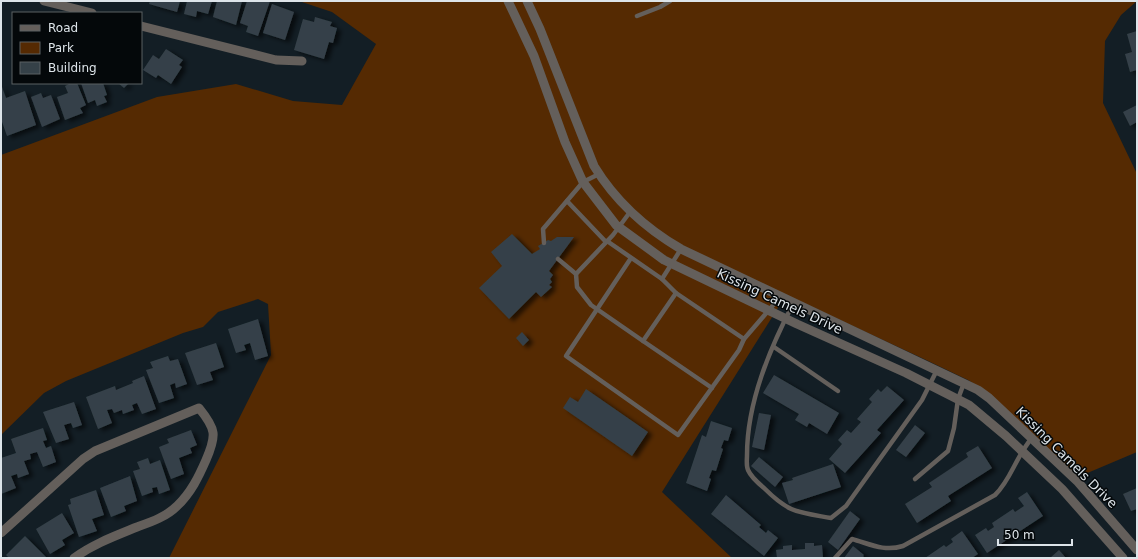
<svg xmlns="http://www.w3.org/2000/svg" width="1138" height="559" viewBox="0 0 1138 559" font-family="'DejaVu Sans',sans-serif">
  <defs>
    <filter id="shadow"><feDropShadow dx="4.5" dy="2.5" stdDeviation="2" flood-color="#0009"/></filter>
  </defs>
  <rect width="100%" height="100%" fill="#131e25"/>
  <polygon fill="#552a02" points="299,1 1137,1 1121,15 1105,41 1103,103 1137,174 1137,452 1078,477 986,391 968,380 924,359 786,295 662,492 732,558 169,558 271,355 268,304 258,299 218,312 203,327 183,333 66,381 44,393 1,435 1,155 157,97 236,84 293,101 342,105 376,44 332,12"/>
  <g fill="#354148" filter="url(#shadow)">
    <polygon points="150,1 180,1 177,12 149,4"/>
    <polygon points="187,1 212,1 208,14 197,11 196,17 184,14"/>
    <polygon points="217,1 242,1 236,25 213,17"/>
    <polygon points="247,1 270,1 258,36 246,32 248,26 240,23"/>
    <polygon points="272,4 294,12 285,40 263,33"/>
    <polygon points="315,17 332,22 330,26 337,28 333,43 329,42 324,59 294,50 303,19 314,22"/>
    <polygon points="1137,31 1137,70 1130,72 1125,54 1132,52 1127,34"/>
    <polygon points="166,49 183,60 179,65 182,67 171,84 158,75 156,78 143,70 153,55 159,59"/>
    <polygon points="71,83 77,83 86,105 80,108 83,113 65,120 57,97 68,93 65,86"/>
    <polygon points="81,83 103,83 107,95 104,96 107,102 97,106 95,100 88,103"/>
    <polygon points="118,83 129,83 124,88"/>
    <polygon points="1,84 6,98 25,91 36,125 7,136 1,119"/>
    <polygon points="41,93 43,98 51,95 60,119 42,127 31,97"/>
    <polygon points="1137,105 1137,122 1130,126 1123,112"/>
    <polygon points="512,234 532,254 540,249 538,246 548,240 551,241 557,237 574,237 549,271 553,275 550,279 552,282 549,285 552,287 541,297 536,292 509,319 479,288 502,266 491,252"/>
    <polygon points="258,319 268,356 255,360 250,343 244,345 246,350 236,353 228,329"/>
    <polygon points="522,332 529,340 523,346 516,338"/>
    <polygon points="216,343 224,367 210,372 213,380 197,385 185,353"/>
    <polygon points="168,356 170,361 178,359 187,384 176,388 175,383 170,385 174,398 159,403 146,370 153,368 150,362"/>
    <polygon points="774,375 839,413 827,434 809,423 807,427 795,420 799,414 763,393"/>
    <polygon points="144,376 156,409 142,414 137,403 132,405 134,410 123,414 122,410 114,413 112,409 107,410 112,423 98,429 86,397 115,386 116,390 133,383 132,381"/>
    <polygon points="887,386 904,400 877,430 881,433 845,473 829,459 842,444 838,440 847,430 851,433 861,422 857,419 872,402 869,399 878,389 881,392"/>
    <polygon points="586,389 648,432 632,456 563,408 570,397 578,402"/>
    <polygon points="74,402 82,425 73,428 71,423 64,425 69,439 56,443 43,412"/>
    <polygon points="759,413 771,415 764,450 752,447"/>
    <polygon points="711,421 732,428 728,441 724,440 721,448 723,449 716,471 712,470 709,478 711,479 707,491 686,483 702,435 706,437"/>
    <polygon points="915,425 925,433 906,457 896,450"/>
    <polygon points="43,428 47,440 43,441 46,448 51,446 56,462 43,467 37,452 30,454 31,459 24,461 29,474 18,478 17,474 11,476 16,488 1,494 1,458 16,453 11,439"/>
    <polygon points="191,430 197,445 190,448 192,453 179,458 184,474 171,479 159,447 169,443 167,439"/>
    <polygon points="978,446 992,468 948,496 951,501 917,523 905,504 932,487 929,483 968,457 966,453"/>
    <polygon points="759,457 783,477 775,487 751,466"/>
    <polygon points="148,458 150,464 160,460 170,490 159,494 157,487 152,488 153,492 142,496 133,471 140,469 137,462"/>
    <polygon points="833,464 841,487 789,504 782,483 793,480 792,478"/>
    <polygon points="130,476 137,501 124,506 126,511 111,517 100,488"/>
    <polygon points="1137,488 1137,509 1131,511 1123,494"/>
    <polygon points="96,490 104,515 92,519 97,531 79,537 68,505 71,504 70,499"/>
    <polygon points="1027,492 1043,516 987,553 975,535 986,528 988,531 994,527 992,523 1013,509 1015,512 1024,506 1018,498"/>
    <polygon points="726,495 761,525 759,527 766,533 768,530 778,538 764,556 711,514"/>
    <polygon points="850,511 860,519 838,550 828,542"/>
    <polygon points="62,513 74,533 62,540 65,545 50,554 36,529"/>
    <polygon points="962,531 978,554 972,558 925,558 944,545 946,547 953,542 951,539"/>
    <polygon points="25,536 47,558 9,558 6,555"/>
    <polygon points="805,543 814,543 814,546 822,545 823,558 777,558 776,550 783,549 783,546 792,545 792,550 805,549"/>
    <polygon points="853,546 864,555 863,556 865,558 844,558"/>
    <polygon points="1059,550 1066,558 1050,558"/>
  </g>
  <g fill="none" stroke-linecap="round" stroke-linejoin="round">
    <g stroke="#645f5b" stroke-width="4.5">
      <polyline points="637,16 660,7 670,1"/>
      <polyline points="567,201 606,242"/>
      <polyline points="607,241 662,279"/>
      <polyline points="544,243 543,229 583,182 599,174"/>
      <polyline points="631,258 566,356 678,435 739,350 744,339"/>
      <polyline points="558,259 576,274 577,287 591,305 643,341 676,293 662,279 681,249"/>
      <polyline points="576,274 613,235 630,212"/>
      <polyline points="676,293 744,339 781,296"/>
      <path d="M794,302c-24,46 -47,100 -47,153 0,4 -1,11 1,15 3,7 10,13 16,18 25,25 33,24 67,30l15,-12 76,-106 15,-30"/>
      <polyline points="643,341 712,388"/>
      <polyline points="774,347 838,391"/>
      <polyline points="915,479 948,451 954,428 958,399 964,383"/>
      <path d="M835,558l17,-19c18,5 32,13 51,7l92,-51c16,-15 21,-39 37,-57"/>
    </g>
    <g stroke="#645f5b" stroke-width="9">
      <polyline points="44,1 92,13"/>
      <polyline points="508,1 534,56 565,142 583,182 616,225 664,260 797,324 906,373 969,405 1006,436 1062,489 1123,558"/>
      <path d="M527,1l13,28 54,137c22,36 51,62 87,83l297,141 11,8 89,84 59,68"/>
      <polyline points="141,26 276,60 302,61"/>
      <path d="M1,533l82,-74 12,-8 104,-43c17,21 18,27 7,52 -7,16 -15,33 -29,46 -11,11 -26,16 -40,21 -22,9 -44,17 -63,31"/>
    </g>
  </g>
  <g text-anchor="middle" stroke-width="3" stroke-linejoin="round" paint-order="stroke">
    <g font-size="13" fill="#dde4e9" stroke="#04080a">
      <text transform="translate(780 301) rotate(25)" y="5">Kissing Camels Drive</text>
      <text transform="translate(1067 457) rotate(45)" y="5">Kissing Camels Drive</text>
    </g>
  </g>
  <rect width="1138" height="559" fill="none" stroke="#dde4e9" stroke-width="4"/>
  <rect x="12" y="12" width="130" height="72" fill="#04080a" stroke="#5b6063"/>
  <rect x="20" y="25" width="20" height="6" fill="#645f5b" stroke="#5b6063"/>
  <text x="48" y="32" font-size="12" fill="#dde4e9">Road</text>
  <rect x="20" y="42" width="20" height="12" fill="#552a02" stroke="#5b6063"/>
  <text x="48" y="52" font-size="12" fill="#dde4e9">Park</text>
  <rect x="20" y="62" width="20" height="12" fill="#354148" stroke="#5b6063"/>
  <text x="48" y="72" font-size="12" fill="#dde4e9">Building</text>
  <path d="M998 539v6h74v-6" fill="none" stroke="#dde4e9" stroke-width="2"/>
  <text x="1004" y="539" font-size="12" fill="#dde4e9" stroke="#04080a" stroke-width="3" paint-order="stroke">50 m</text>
</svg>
